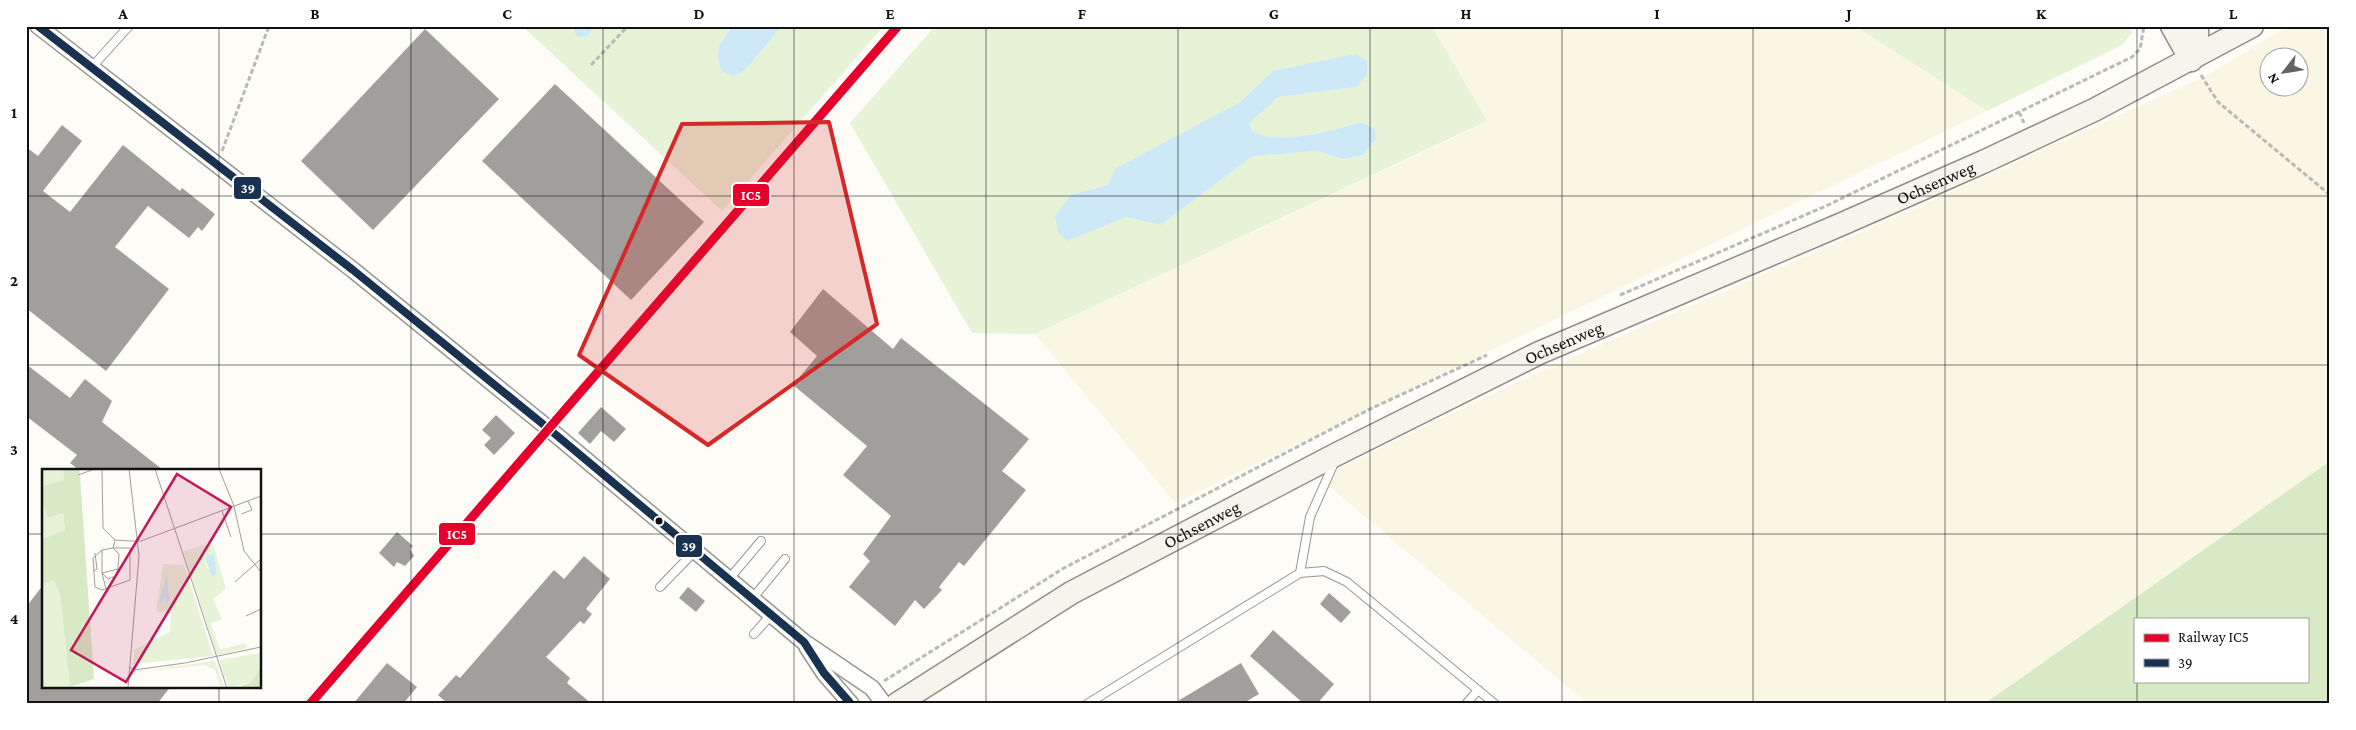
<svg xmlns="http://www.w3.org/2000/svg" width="2356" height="730" viewBox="0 0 2356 730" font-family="'Crimson Pro',serif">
  <rect width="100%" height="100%" fill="#fdfcf7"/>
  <g fill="#f9f7e4" fill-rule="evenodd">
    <polygon points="1432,26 1855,26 1987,111 1175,503 1035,334 1487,122"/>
    <path d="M2288,26h42v435l-346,243h-396l-269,-226 224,-108 346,-150 317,-144zM2268,58h30v30h-30z"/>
  </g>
  <g fill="#e7f3d7" fill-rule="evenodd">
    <polygon points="522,26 571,26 572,30 586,37 595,26 732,26 721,41 746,69 782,26 884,26 722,211"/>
    <path d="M935,26h497l55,95 -452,213 -63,-1 -122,-210zM1273,72l83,15 -78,10 -29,25 4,10c27,13 80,-1 108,-10l14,7 1,10 -13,16 -21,4 -24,-8 -65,5 -92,69 -35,-8 -59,23 -12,-24 15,-21 38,-10 8,-16 124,-67z"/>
    <polygon points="1855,26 2131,26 2132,33 2122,45 1987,111"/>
  </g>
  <path fill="#d8eac5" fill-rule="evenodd" d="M2330,461v243h-346zM2135,619h172v62h-172z"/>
  <g fill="#cde8f7">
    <polygon points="571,26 595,26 586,37 578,37"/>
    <path d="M733,26h49l-36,43 -12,7 -12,-5c-8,-20 -3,-28 11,-45z"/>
    <path d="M1356,54l11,7v14l-11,12 -78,10 -29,26 4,9c27,13 80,-1 108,-10l14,7 1,10 -13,16 -21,4 -24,-8 -65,5 -92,69 -35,-8 -59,24 -9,-9 -3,-16 15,-21 38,-10 7,-16 125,-67 33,-31z"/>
  </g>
  <g fill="#a19f9c">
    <polygon points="425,29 499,99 373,230 301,161"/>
    <polygon points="555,84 704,222 631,300 482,161"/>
    <polygon points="62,125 82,141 43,191 70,212 123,145 180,191 182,188 215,214 202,231 198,227 189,238 148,206 115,247 169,289 106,371 26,308 26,147 38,156"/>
    <polygon points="823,289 893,349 901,338 1029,439 1002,471 1026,490 964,566 959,562 939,587 942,590 924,609 915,600 895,626 849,587 870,561 863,554 891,516 843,475 867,446 793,385 817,356 790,332"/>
    <polygon points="26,364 70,398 85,379 112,401 102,422 163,470 79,470 70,463 77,455 26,416"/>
    <polygon points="601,407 626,429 614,442 601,431 590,444 578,433"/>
    <polygon points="496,415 515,433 494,455 484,445 491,438 482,430"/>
    <polygon points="397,532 413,546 410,549 414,556 405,566 397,562 394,567 379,553"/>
    <polygon points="584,556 610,579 586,609 592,614 584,624 580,621 546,657 570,678 567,683 592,704 448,704 438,695 456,675 460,678 554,570 564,579"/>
    <polygon points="44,584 44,686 171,686 157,704 26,704 26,607"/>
    <polygon points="688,587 705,601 696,612 679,598"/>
    <polygon points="1329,593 1351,612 1341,623 1320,604"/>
    <polygon points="1273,630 1334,684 1317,704 1304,704 1250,656"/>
    <polygon points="387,663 417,687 403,704 353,704"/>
    <polygon points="1241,663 1259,694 1242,704 1173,704"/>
  </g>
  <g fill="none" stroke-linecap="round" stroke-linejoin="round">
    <g stroke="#979795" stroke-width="10">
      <g id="lane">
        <polyline points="91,68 129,26"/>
        <polyline points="1300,573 1310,517 1334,463"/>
        <polyline points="729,579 761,541"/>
        <polyline points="660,587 695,551"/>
        <polyline points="752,599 785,559"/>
        <polyline points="754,634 771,615"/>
        <polyline points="1087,704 1300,573 1324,571 1347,582 1495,704"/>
        <polyline points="1466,704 1478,690"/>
      </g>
    </g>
    <g stroke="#979795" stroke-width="18">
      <g id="street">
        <polyline points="38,26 353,270 549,429 804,642 872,688 884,704"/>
        <polyline points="807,647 824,673 851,704"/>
      </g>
    </g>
    <g stroke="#8e8d8b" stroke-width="25">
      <g id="secondary">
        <polyline points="2172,26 2191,60"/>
        <polyline points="2191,60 2197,48 2197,26"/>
        <path id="s1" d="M897,704l174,-111 266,-139 202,-101 303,-129 141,-62 111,-52 158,-84"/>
      </g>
    </g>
    <g stroke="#b9b9b8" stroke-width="3" stroke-dasharray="5 2.5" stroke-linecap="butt">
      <polyline points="591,65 628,26"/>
      <polyline points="2201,75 2218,102 2330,195"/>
      <polyline points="2019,112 2024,123"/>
      <polyline points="222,151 269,26"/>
      <polyline points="1620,295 1826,206 2132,57 2140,49 2144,26"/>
      <polyline points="884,681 1064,568 1370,409 1487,355"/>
    </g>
    <use href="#lane" stroke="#fffffe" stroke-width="8"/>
    <use href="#street" stroke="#fffffe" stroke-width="15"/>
    <use href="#secondary" stroke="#f6f4eb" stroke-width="22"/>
    <g stroke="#fff" stroke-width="11">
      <polyline id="bus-1" points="38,26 353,270 549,429 804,642 824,673 851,704"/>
    </g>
    <use href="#bus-1" stroke="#193250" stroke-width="8"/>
    <g stroke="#fff" stroke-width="12">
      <polyline id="rail-1" points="310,704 898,26"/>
    </g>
    <use href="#rail-1" stroke="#e4002b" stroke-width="9"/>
  </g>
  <path fill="#d62828" fill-opacity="0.2" stroke="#d62828" stroke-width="4" stroke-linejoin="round" d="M829,122l48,202 -169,121 -129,-90 103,-231z"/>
  <path fill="none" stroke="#111" stroke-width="1" stroke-opacity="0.55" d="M219,26v444M411,26v678M603,26v678M794,26v678M986,26v678M1178,26v678M1370,26v678M1562,26v678M1753,26v678M1945,26v678M2137,26v593M26,196h2304M26,365h2304M26,534h18M260,534h2070M2137,681v23M219,686v18"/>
  <circle fill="#111" stroke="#fff" stroke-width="2" cx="659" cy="521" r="4.5"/>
  <g text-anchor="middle" stroke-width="5" stroke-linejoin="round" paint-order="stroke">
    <g font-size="18" fill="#111" stroke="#fff">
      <text dy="6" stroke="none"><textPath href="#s1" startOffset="1164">Ochsenweg</textPath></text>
      <text dy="6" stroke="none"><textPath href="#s1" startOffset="759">Ochsenweg</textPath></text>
      <text dy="6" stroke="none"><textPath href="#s1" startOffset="354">Ochsenweg</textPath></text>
    </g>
  </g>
  <g transform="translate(42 469)">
    <rect width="219" height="219" fill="#fdfcf7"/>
    <path d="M0,0h21l1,11 -22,6zM0,32l6,17 15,-5 2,17 -23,9zM171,74l13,46 -13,10 9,20 -11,4 9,27 25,-7 2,5 -30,7 -34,-104zM171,83v8l4,13 -10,-5 -2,-11zM121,95l21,1 29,91 -80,8 1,-14 36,-18 1,-19 -15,-1zM12,110l6,15 10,93 -3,1h-25v-104zM219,184v14l-10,15 -22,6 -10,-28zM173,192l9,27h-3l-6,-18 -10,-5 -69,7z" fill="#e7f3d7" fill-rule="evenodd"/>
    <path d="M21,0h16l1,6 14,204 -24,8 -10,-93 -6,-14 -12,4v-45l23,-9 -2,-17 -15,5 -6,-17v-15l22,-6zM219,198v21h-25l15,-6z" fill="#d8eac5"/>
    <path d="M171,84l4,20 -5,4 -7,-20zM125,106l2,24 -3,7v-11l-5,8 -2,-1z" fill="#cde8f7"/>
    <path fill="none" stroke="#9f9e9b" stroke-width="1" d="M60,0l1,59 12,12 15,1M113,0l72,219M177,0l15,37 10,45 17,21M36,6l17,-6M180,42l9,26M199,45l11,-4 -4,-9M88,72h11l120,-45M71,79l6,6 -1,15 -2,7 -8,3 -6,-6v-23zM60,81l-9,8 2,29 7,3 28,-10v-32h-17l2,-8M51,102l4,-2 -2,-16M193,113l26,-23M64,120l-4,-16 16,-4M204,147l15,-7M87,198l5,3 51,-7 76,-16M86,219l11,-132 -10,-87"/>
    <path fill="#c2185b" fill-opacity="0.15" stroke="#c2185b" stroke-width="2.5" d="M135,5l54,33 -105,175 -55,-32z"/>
    <rect width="219" height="219" fill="none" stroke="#111" stroke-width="2.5"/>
  </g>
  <g stroke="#fff" stroke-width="2">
    <rect x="233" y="176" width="29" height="24" rx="5" fill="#193250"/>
    <rect x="732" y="183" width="38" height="24" rx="5" fill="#e4002b"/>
    <rect x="438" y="522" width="38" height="24" rx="5" fill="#e4002b"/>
    <rect x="675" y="534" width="28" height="24" rx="5" fill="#193250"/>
  </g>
  <g font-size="14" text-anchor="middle" font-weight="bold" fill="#fff">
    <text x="248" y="193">39</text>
    <text x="751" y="200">IC5</text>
    <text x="457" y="539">IC5</text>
    <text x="689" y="551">39</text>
  </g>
  <rect width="2356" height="730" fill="none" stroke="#ffffff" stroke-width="55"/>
  <rect x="2134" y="618" width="175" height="65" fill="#ffffff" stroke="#a0a0a0"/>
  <rect x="2144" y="634" width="25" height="8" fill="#e4002b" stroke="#a0a0a0"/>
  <text x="2178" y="642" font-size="15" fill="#111111">Railway IC5</text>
  <rect x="2144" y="659" width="25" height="8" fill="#193250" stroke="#a0a0a0"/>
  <text x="2178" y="668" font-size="15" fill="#111111">39</text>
  <g transform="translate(2284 72) rotate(239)"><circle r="24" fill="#ffffff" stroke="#a0a0a0"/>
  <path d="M0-4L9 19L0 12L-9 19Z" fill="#646362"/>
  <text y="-8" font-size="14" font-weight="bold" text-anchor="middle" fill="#111111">N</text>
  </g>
  <rect x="28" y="28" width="2300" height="674" fill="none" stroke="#111" stroke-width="2"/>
  <g font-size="16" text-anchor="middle" font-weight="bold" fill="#111">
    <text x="123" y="19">A</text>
    <text x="315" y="19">B</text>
    <text x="507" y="19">C</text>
    <text x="699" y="19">D</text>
    <text x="890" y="19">E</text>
    <text x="1082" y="19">F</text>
    <text x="1274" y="19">G</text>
    <text x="1466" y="19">H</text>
    <text x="1657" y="19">I</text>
    <text x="1849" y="19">J</text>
    <text x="2041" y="19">K</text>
    <text x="2233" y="19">L</text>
    <text x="14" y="118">1</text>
    <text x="14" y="286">2</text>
    <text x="14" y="455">3</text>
    <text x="14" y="624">4</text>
  </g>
</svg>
